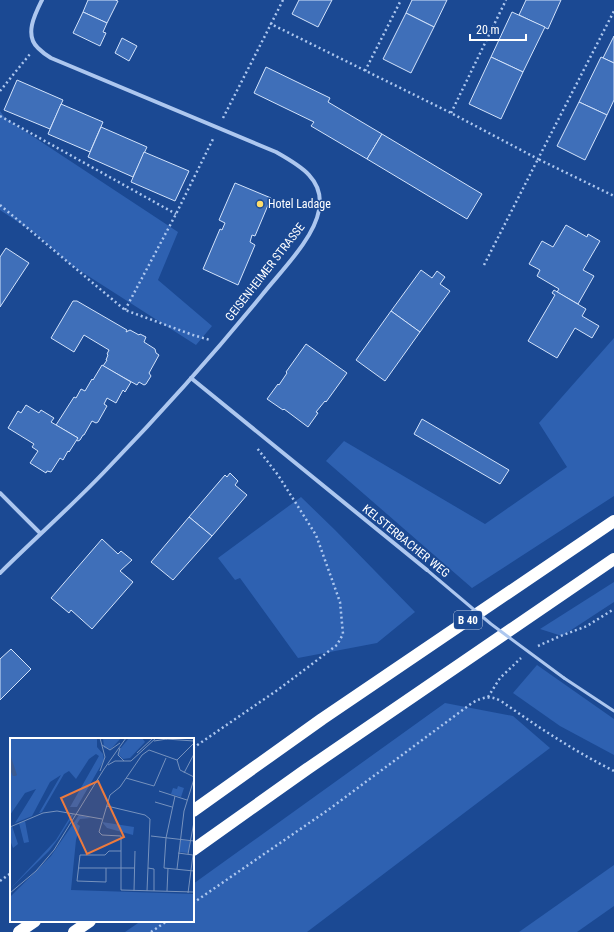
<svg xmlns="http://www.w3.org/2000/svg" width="614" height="932" viewBox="0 0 614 932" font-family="'Roboto Condensed',sans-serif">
  <rect width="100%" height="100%" fill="#1b4993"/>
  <g fill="#2e61b1">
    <polygon points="0,111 5,118 178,232 158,280 212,326 196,345 71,265 36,234 0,210"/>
    <polygon points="614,338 614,496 472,588 326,461 344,441 485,524 567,467 539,423"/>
    <polygon points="301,497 335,530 415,612 377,643 298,658 240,578 235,580 218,558"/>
    <polygon points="614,582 614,602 562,636 540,629"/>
    <polygon points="537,665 614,719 614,755 560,726 513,693"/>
    <polygon points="445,703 513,716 550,748 307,932 125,932 141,921 193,921 193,884"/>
    <polygon points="614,865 614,906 577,932 519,932"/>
  </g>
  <g fill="#3f6fb9" stroke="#d3e3fb">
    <polygon points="88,0 115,0 118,1 107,23 83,12"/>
    <polygon points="299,0 332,0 318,27 292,14"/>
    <polygon points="412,0 447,0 434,27 406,13"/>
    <polygon points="526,0 561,0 548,29 519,15"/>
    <polygon points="83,12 107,23 103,32 106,33 100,46 73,33"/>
    <polygon points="512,12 545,27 523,72 491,57"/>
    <polygon points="406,13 434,27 411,73 383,59"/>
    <polygon points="614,36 614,63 603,58"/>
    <polygon points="122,38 137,46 129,61 115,53"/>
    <polygon points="491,57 523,72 501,119 469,104"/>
    <polygon points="601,57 614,63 614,100 607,115 579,102"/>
    <polygon points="266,67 330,98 328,102 382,134 367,159 311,126 314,122 254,93"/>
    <polygon points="17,80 63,100 50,129 4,110"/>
    <polygon points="579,102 607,115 585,160 557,146"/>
    <polygon points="61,104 103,122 90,152 48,134"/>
    <polygon points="101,127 147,147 133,177 88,157"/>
    <polygon points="382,134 482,194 467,219 367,159"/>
    <polygon points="144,152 189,171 175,201 131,182"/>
    <polygon points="235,183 271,198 255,236 252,235 250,242 255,245 238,285 203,269 220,229 222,230 225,223 219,220"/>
    <polygon points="566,225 587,237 588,234 600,241 583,270 594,276 578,304 557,292 559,289 537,276 540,270 529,264 542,241 553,247"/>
    <polygon points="6,248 29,263 0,307 0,257"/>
    <polygon points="421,270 432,278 437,271 445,277 440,284 450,291 420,332 391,311"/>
    <polygon points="554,290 586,309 582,316 599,326 592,338 575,328 557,358 528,341 555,295 552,293"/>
    <polygon points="73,301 77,301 127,330 126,332 130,330 139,335 140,334 146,337 144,342 155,349 156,353 159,355 149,373 151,376 146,384 144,385 139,382 137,385 103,366 107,360 106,360 108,355 107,354 109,350 84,335 74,352 51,338"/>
    <polygon points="391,311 420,332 385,381 356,360"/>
    <polygon points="306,344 347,373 326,402 325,401 316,412 318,413 308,427 284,409 283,410 267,399 278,384 279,385 287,373 286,372"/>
    <polygon points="102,365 131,382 125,392 123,390 116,403 107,398 104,404 107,406 98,422 96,423 92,421 84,435 83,435 80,440 78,441 76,440 78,438 56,425 74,397 76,398 81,389 85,391 92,379 93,380"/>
    <polygon points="26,405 39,413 41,410 54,418 51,422 78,438 69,452 68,451 63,460 60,458 51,472 47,471 46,473 30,463 38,451 32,447 34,444 8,428 18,411 21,413"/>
    <polygon points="422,419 509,470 500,484 414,434"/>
    <polygon points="230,473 238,481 235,485 247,495 212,536 189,517 225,475 227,477"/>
    <polygon points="189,517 212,536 173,580 151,562"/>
    <polygon points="102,539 118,554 121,551 132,560 120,571 133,582 92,629 71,610 69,613 51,598"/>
    <polygon points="11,649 31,669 0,700 0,659"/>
  </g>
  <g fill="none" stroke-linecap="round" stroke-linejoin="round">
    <g stroke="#adc7ef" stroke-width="2.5" stroke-dasharray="2 3" stroke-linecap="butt">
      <polyline points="283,0 271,24 451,113 538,159 614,11"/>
      <polyline points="365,71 401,0"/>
      <polyline points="0,91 30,54"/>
      <polyline points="451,113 506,0"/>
      <polyline points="0,116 176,214"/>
      <polyline points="223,118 271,24"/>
      <polyline points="0,205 125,310 193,335 210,340"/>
      <polyline points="484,265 538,159 614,196"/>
      <polyline points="125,310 176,214 214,137"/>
      <polyline points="538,646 558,637 587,626 614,609"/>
      <polyline points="488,697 500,678 521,658"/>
      <polyline points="193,748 279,689 337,645 343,634 340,602 316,535 278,475 257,448"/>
      <polyline points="0,881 11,873"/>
      <path d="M193,903l135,-93 144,-107c11,-6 18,-8 29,-2 37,26 73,50 113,70"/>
      <polyline points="151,932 167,921"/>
    </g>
    <polyline stroke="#adc7ef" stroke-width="3" points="564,678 614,711"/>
    <g stroke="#adc7ef" stroke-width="4">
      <polyline points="191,378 427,570"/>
      <polyline points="0,493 40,533"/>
      <path d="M0,573c35,-35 73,-68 107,-104 54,-56 106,-114 155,-174 18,-23 52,-56 57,-85 6,-31 -20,-45 -43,-58l-225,-94c-5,-3 -9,-6 -13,-10 -14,-13 -3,-34 4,-48"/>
    </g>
    <g stroke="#fff" stroke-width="12">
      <polyline points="193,811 322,719 614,521"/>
      <polyline points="193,850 307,769 614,559"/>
      <polyline points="19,932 35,921"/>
      <polyline points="74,932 90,921"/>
    </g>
    <polyline stroke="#adc7ef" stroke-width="3" points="427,570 491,624 564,678"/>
  </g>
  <circle fill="#ffdd6b" stroke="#1b4993" stroke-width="1.5" cx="260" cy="204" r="4"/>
  <g text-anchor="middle" stroke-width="3" stroke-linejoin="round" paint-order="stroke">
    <rect fill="#1b4993" stroke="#bbc8df" stroke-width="1" x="454" y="611" width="28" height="18" rx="3"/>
    <g font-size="11" font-weight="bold" fill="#fff">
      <text x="468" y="624">B 40</text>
    </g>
    <g font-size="12" fill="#fff" stroke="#1b4993" text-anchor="start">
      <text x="268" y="208">Hotel Ladage</text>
    </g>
    <g font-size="12" fill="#fff" stroke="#1b4993">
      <text transform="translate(265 272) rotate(-52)" y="4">GEISENHEIMER STRASSE</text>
      <text transform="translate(406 541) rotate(39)" y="4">KELSTERBACHER WEG</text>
    </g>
  </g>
  <g transform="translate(10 738)">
    <rect width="184" height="184" fill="#1b4993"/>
    <path d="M0,0h87v9l6,7 1,6 -27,47h-7l29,-51 -3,-2 -7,5 -13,20 -7,-8 -5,3 -22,38 -3,1 22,-38 -11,7 -18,34 -17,7 21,-34 -11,4 -15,22zM93,0h18l-10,11 -7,-1zM119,0h13l3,4 -15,16 -7,1 -4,-4 1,-6zM168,48l6,2 -3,9 -10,-3 2,-6 4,1zM62,76h2l-16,25 -9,12 -39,38 46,-49zM69,77l12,3 -11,1 -3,5 3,2 -4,14 -5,50 123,4v28h-184v-25l41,-41zM15,83l4,21 -5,1 -5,-20zM92,84l32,5 -1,8 -26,-7zM2,88l6,18 -5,4 -3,-8v-13zM171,102l9,1 -2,12 -9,-1z" fill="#2e61b1"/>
    <path d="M0,16l7,21 -2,1h-2l-3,-6z" fill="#3a5a91"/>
    <path fill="none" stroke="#7692be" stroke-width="1" d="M156,1l28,2M144,3l13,-2M184,5l-17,17 -28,-10 -7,5 -22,32 -10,8 -11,37 3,3 19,1v54l73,2M92,7l8,5 10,-7M110,10l-2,7 6,6M127,15l16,-15M167,22l3,10 14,7M98,27l7,-4h16l25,-23M90,33l5,-14 -5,-19M174,35l10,-19M116,40l28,8 12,-28M149,53l28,9M165,58l-9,42 -2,30 30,3M145,64l17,5M97,68l38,9 5,4 -3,72M0,89l33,-14 14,-2 45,8M141,98l43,5M168,115l15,2M178,116l6,-32M68,130h56M96,130v14l-29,-1 3,-26h25l4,-4h12M138,130l6,1v22M167,131l7,-58 10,-32M124,153l1,-40M157,153l1,-23M0,155l26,-22 18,-21 50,-81 22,-31M178,155l5,-38"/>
    <path fill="#ed7a3d" fill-opacity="0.15" stroke="#ed7a3d" stroke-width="2" d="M88,43l26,56 -37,17 -26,-56z"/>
    <rect width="184" height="184" fill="none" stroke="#fff" stroke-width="2"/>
  </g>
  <path d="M470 34v6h56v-6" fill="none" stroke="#ffffff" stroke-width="2"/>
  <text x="476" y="34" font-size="12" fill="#ffffff" stroke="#1b4993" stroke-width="3" paint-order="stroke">20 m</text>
</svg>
